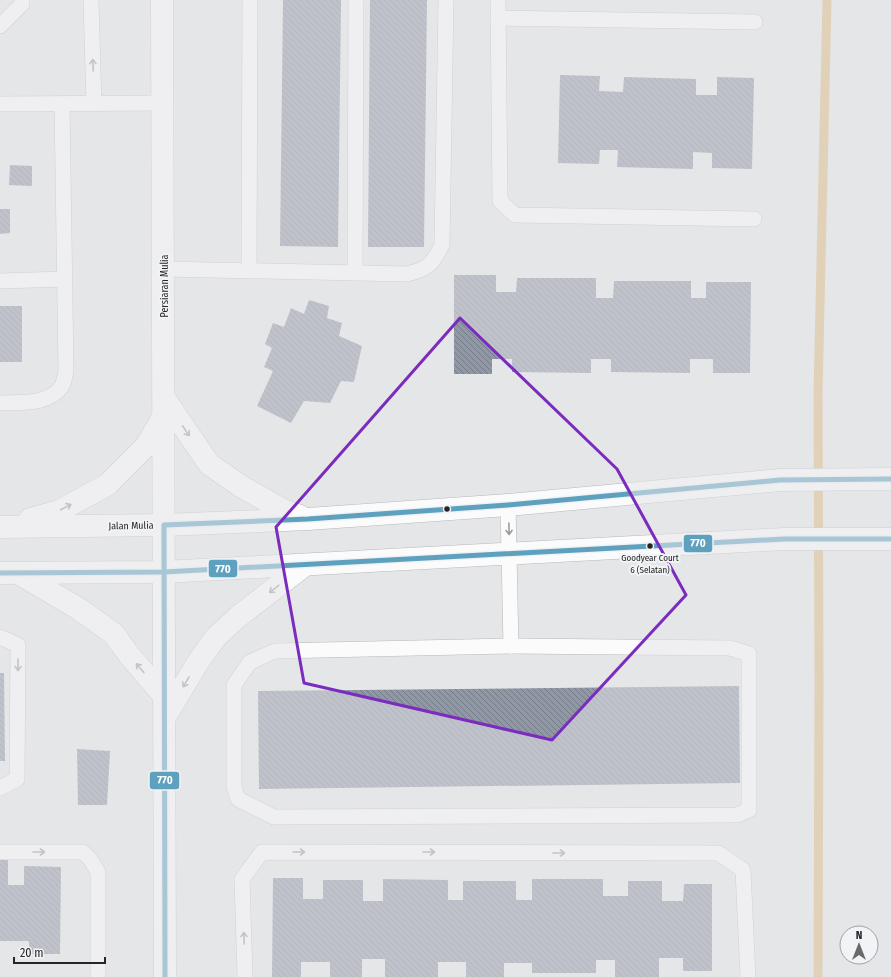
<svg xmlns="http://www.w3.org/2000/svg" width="891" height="977" viewBox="0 0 891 977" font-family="'Fira Sans Condensed',sans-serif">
  <defs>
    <pattern id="building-back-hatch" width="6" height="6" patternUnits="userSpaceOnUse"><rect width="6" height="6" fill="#9098a6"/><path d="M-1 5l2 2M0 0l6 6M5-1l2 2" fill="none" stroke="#757c87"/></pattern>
  </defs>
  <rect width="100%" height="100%" fill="#e5e6e8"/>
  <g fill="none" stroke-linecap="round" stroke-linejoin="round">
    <polyline stroke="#dbb97e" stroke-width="9" points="818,977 819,684 818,393 827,0"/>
  </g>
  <g fill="url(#building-back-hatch)">
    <polygon points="283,0 341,0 338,247 280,246"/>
    <polygon points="370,0 427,0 424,247 368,247"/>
    <polygon points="560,75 600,76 599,91 623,92 624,77 696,79 696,95 717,95 717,77 754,78 752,169 712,168 712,153 693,152 693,169 617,167 618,150 600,150 599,164 558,163"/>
    <polygon points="10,165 32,166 32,186 9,185"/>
    <polygon points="0,209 10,209 10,233 0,234"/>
    <polygon points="454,275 496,275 496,292 516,292 517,278 596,278 596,298 613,298 614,281 691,281 691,298 706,298 706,282 751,282 750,373 713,373 713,359 690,359 690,373 611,372 611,359 591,359 591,373 512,372 512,359 492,359 492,374 454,374"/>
    <polygon points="309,300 329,306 327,318 342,323 339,336 362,346 354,382 341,381 330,403 304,401 291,423 257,406 273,371 264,367 272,348 265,344 273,323 284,327 291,308 304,314"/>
    <rect x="0" y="306" width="22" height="56"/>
    <polygon points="0,673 4,673 5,761 0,761"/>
    <polygon points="739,686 740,783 259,789 258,691"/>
    <polygon points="77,749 110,751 107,805 78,805"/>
    <polygon points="0,860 8,860 8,885 24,885 24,866 61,867 60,954 29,954 29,941 0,941"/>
    <polygon points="273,878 303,878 303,899 323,899 323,880 363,880 363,901 383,901 383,879 448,880 448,900 463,900 463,881 516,881 516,900 532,900 532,879 603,879 603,896 628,896 628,881 662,881 662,901 683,901 684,884 712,884 712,971 683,971 683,958 659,958 659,977 615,977 615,960 596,960 596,973 532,973 532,963 504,963 504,977 466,977 466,962 438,962 438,977 385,977 385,959 362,959 362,977 330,977 330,962 301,962 301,977 272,977"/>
  </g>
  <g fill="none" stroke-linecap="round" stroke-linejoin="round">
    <g stroke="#b7b8ba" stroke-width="16">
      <g id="service">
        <polyline points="91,0 94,104"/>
        <polyline points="498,0 500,201 515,215 754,219"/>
        <polyline points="498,18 755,22"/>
        <polyline points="0,26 22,4 22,0"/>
        <polyline points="0,104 163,103"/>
        <path d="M164,269l243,5c21,-5 25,-9 35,-29l4,-245"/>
        <polyline points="249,271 250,0"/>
        <polyline points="355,273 356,0"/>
        <polyline points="0,281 65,279"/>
        <path d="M0,403c21,-1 48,3 62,-17 2,-4 3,-10 4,-15l-4,-267"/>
        <polyline points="508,505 511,646"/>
        <polyline points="0,637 18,645 17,779 0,788"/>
        <polygon points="511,646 730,648 749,654 749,810 737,815 274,817 238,799 234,787 234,685 250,662 275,651"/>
        <polyline points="0,852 83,852 90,859 98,872 98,977"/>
        <polyline points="245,977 242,879 262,852 718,853 743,870 748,977"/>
      </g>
    </g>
    <g stroke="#b7b8ba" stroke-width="23">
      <polyline id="tertiary" points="162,0 165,977"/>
    </g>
    <g stroke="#b7b8ba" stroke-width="23">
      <g id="secondary">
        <polyline points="164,398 209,464 242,487 285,511 300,516"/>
        <polyline points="30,519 59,511 107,485 147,445 164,415"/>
        <polyline points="0,527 164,525 308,519 508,505 780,480 891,479"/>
        <polyline points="0,573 164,572 784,539 891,539"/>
        <polyline points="18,573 79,609 114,634 129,655 165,697"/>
        <polyline points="165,717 200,659 216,637 239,616 305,565"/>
      </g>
    </g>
    <use href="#service" stroke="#fbfbfc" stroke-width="15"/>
    <use href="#tertiary" stroke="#fbfbfc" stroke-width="22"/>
    <use href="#secondary" stroke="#fbfbfc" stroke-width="22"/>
    <g stroke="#f1f3f6" stroke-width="8">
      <g id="bus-1">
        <polyline points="0,573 164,572 784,539 891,539"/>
        <polyline points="165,977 164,525 308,519 508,505 780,480 891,479"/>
      </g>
    </g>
    <use href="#bus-1" stroke="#5ea1bf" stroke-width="5"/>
  </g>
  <defs><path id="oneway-shaft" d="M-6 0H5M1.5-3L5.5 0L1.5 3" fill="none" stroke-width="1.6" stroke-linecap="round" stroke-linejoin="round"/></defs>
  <g stroke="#9b9b9c">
    <use href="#oneway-shaft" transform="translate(93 65) rotate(-92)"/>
    <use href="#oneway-shaft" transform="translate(186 431) rotate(56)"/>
    <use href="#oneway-shaft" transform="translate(66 507) rotate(-28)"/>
    <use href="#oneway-shaft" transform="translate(509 529) rotate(89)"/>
    <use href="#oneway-shaft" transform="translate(274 589) rotate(142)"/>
    <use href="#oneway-shaft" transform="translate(18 665) rotate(90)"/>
    <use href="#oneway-shaft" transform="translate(140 668) rotate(-130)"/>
    <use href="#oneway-shaft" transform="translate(186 682) rotate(121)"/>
    <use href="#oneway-shaft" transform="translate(39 852)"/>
    <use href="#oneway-shaft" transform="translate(299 852)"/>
    <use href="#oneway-shaft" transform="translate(429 852)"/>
    <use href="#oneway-shaft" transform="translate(559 853)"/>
    <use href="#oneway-shaft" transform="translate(244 938) rotate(-92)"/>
  </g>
  <path d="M0 0H891V977H0ZM460,318l157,151 69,126 -134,145 -248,-57 -28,-156z" fill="#e5e6e8" fill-opacity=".55" fill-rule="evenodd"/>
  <path fill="none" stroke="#7b2cbf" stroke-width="3" stroke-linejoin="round" d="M460,318l157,151 69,126 -134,145 -248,-57 -28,-156z"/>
  <g fill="#252526" stroke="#f1f3f6" stroke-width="1.5">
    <circle cx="447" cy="509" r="3.5"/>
    <circle cx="650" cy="546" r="3.5"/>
  </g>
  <g text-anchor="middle" stroke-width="4" stroke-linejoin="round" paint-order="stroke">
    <g font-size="9" fill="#252526" stroke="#f1f3f6">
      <text x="650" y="561">Goodyear Court<tspan x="650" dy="12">6 (Selatan)</tspan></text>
    </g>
    <g font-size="10" fill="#252526" stroke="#f1f3f6">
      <text transform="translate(164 286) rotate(-90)" y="4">Persiaran Mulia</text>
      <text transform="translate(131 525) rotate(-1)" y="4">Jalan Mulia</text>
    </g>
  </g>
  <g stroke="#f1f3f6" stroke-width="1.5">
    <rect x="683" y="534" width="30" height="19" rx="4" fill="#5ea1bf"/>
    <rect x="208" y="559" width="30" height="19" rx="4" fill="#5ea1bf"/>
    <rect x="149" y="771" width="31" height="19" rx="4" fill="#5ea1bf"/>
  </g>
  <g font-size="11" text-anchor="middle" font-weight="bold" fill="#fff">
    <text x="698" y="547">770</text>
    <text x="223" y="573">770</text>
    <text x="165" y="784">770</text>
  </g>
  <g transform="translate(859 945)"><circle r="19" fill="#f1f3f6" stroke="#9fa1a3"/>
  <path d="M0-3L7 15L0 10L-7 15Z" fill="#68696a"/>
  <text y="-6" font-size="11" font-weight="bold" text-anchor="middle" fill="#252526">N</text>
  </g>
  <path d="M14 957v6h91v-6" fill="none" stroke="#252526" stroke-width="2"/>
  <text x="20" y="957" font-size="12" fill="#252526" stroke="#f1f3f6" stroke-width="3" paint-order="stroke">20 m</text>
</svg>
